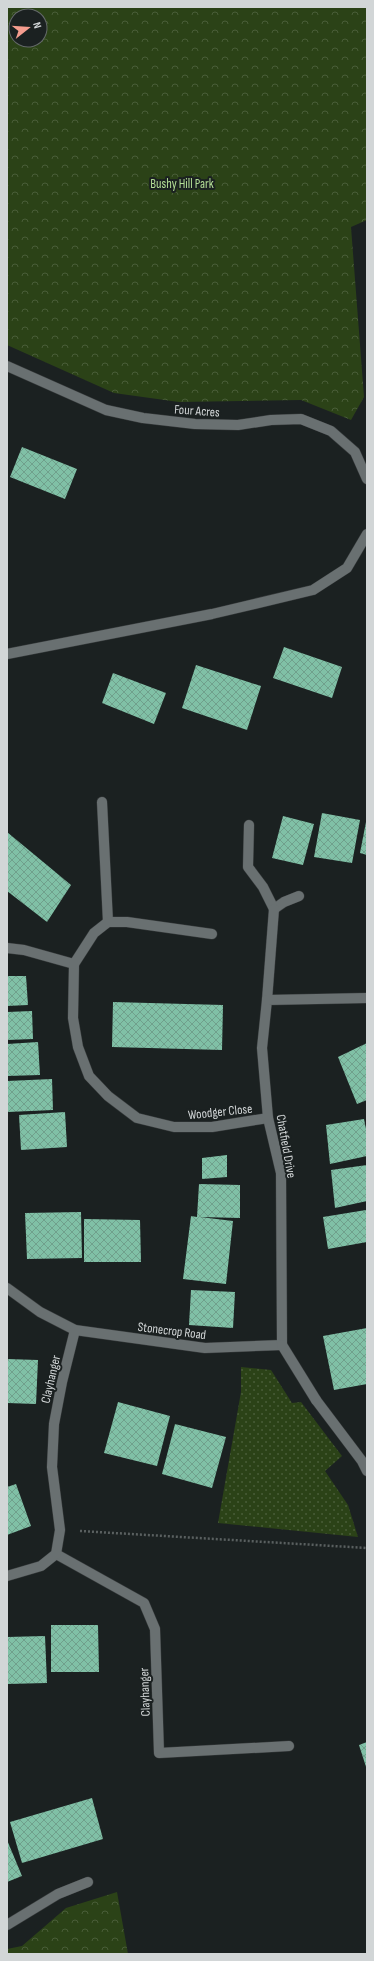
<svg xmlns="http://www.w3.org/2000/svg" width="374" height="1961" viewBox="0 0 374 1961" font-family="'Sofia Sans Condensed',sans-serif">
  <defs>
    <pattern id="grass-dots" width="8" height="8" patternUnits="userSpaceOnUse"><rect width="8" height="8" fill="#2b4217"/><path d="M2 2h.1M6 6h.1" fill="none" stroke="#495d38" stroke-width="1.8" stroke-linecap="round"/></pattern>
    <pattern id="park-crowns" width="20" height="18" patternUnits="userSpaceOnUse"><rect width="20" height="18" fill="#2b4217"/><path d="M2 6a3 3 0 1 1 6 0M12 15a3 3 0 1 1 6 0" fill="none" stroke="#495d38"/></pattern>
    <pattern id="building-cross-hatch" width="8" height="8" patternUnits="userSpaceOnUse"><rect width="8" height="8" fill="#80c0a6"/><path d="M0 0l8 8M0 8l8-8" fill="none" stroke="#70a08c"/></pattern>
  </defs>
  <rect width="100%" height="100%" fill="#1b2121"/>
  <polygon fill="url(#grass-dots)" points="241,1367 271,1370 292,1403 301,1402 342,1456 325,1471 348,1505 358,1537 218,1523 241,1392"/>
  <g fill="url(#park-crowns)" fill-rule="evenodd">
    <path d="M7,7h360v213l-16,7 13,170 -13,23 -50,-20 -122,2 -65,-9 -107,-48zM16,16h24v24h-24z"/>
    <polygon points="117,1892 128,1954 7,1954 7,1949 22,1946 66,1908"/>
  </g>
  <g fill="url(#building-cross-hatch)">
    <polygon points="22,447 77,469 65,499 10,477"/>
    <polygon points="284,647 342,667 332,698 273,678"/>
    <polygon points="196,665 261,686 247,730 182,708"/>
    <polygon points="113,673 166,693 154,724 102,703"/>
    <polygon points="322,813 360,820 352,863 314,857"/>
    <polygon points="283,816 314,824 303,865 272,858"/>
    <polygon points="366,822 367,822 367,855 360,853"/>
    <polygon points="7,832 71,885 47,922 7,891"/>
    <polygon points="7,976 26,976 28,1005 7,1006"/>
    <polygon points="113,1002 223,1005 222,1050 112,1047"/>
    <polygon points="32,1011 33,1039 7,1040 7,1012"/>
    <polygon points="38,1042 40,1075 7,1076 7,1044"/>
    <polygon points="367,1043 367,1100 357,1104 338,1057"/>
    <polygon points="52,1079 53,1110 8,1112 7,1081"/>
    <polygon points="65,1112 67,1147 21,1150 19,1115"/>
    <polygon points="364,1119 367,1134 367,1156 330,1164 326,1125"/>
    <polygon points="227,1155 227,1177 202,1179 202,1158"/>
    <polygon points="367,1165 367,1201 335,1208 331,1170"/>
    <polygon points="199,1184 240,1185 240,1218 200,1217 233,1221 226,1284 183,1279 191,1216 197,1217"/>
    <polygon points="366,1210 367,1242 328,1249 323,1217"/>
    <polygon points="81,1212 82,1258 27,1259 25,1213"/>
    <polygon points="84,1219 140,1220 141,1262 84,1262"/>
    <polygon points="191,1290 235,1292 233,1328 189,1325"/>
    <polygon points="367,1328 367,1384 334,1390 323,1336"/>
    <polygon points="7,1359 38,1360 36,1404 7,1403"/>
    <polygon points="118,1402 170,1416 157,1466 104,1453"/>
    <polygon points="175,1424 226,1437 212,1488 162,1474"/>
    <polygon points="16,1484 31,1526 7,1535 7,1487"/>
    <polygon points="51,1625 98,1625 99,1672 51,1672"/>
    <polygon points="45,1636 47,1683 7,1684 7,1637"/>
    <polygon points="367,1742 367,1770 359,1745"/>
    <polygon points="92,1798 103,1839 22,1863 10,1822"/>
    <polygon points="7,1840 22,1876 7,1882"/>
  </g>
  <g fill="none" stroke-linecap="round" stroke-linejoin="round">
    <g stroke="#373b3c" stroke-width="11">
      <g id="service">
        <polyline points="249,825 248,867 263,887 274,909 284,902 299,896"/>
        <polyline points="316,1400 362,1461 367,1471"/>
      </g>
    </g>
    <g stroke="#373b3c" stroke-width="11">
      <g id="minor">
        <polyline points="7,366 106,410 143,418 195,424 238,425 271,420 301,419 331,431 355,452 367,479"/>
        <polyline points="7,654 212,614 313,590 347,568 367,534"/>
        <polyline points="102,802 108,922"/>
        <polyline points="7,948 24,950 74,964 73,1018 78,1047 89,1076 108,1096 137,1118 174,1127 212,1127 268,1118"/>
        <polyline points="74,964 94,933 108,922 127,922 212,934"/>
        <polyline points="267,1000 274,909"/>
        <polyline points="7,1288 40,1312 75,1330 205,1348 282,1345"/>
        <polyline points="282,1345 281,1173 268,1118 262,1048 267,1000 367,998"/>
        <polyline points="282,1345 316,1400"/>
        <polyline points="56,1554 144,1603 155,1629 159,1753 289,1746"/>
        <polyline points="7,1576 41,1566 56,1554 60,1530 52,1467 54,1424 62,1382 75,1330"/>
        <polyline points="7,1925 58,1894 88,1882"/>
      </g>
    </g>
    <polyline stroke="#5a6060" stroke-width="2.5" stroke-dasharray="2 2" stroke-linecap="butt" points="80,1531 367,1548"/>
    <use href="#service" stroke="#697071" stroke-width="10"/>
    <use href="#minor" stroke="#697071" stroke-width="10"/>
  </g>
  <g text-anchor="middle" stroke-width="4" stroke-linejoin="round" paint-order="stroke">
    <g font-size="13" fill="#b4df96" stroke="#1b2121">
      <text x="182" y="188">Bushy Hill Park</text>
    </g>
    <g font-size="13" fill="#d2d6d7" stroke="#1b2121">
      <text transform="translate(197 410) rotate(4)" y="5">Four Acres</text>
      <text transform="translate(220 1111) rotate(-6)" y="5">Woodger Close</text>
      <text transform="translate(287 1146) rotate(80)" y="5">Chatfield Drive</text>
      <text transform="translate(172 1330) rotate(7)" y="5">Stonecrop Road</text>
      <text transform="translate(50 1379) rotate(-77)" y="5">Clayhanger</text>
      <text transform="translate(144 1692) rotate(-92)" y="5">Clayhanger</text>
    </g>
  </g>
  <rect width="374" height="1961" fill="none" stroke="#d2d6d7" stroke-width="16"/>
  <g transform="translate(28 28) rotate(73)"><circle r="19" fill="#1b2121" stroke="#64696a"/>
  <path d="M0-3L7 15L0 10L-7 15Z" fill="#f59d8f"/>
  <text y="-6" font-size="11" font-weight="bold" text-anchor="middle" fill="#d2d6d7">N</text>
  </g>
</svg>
